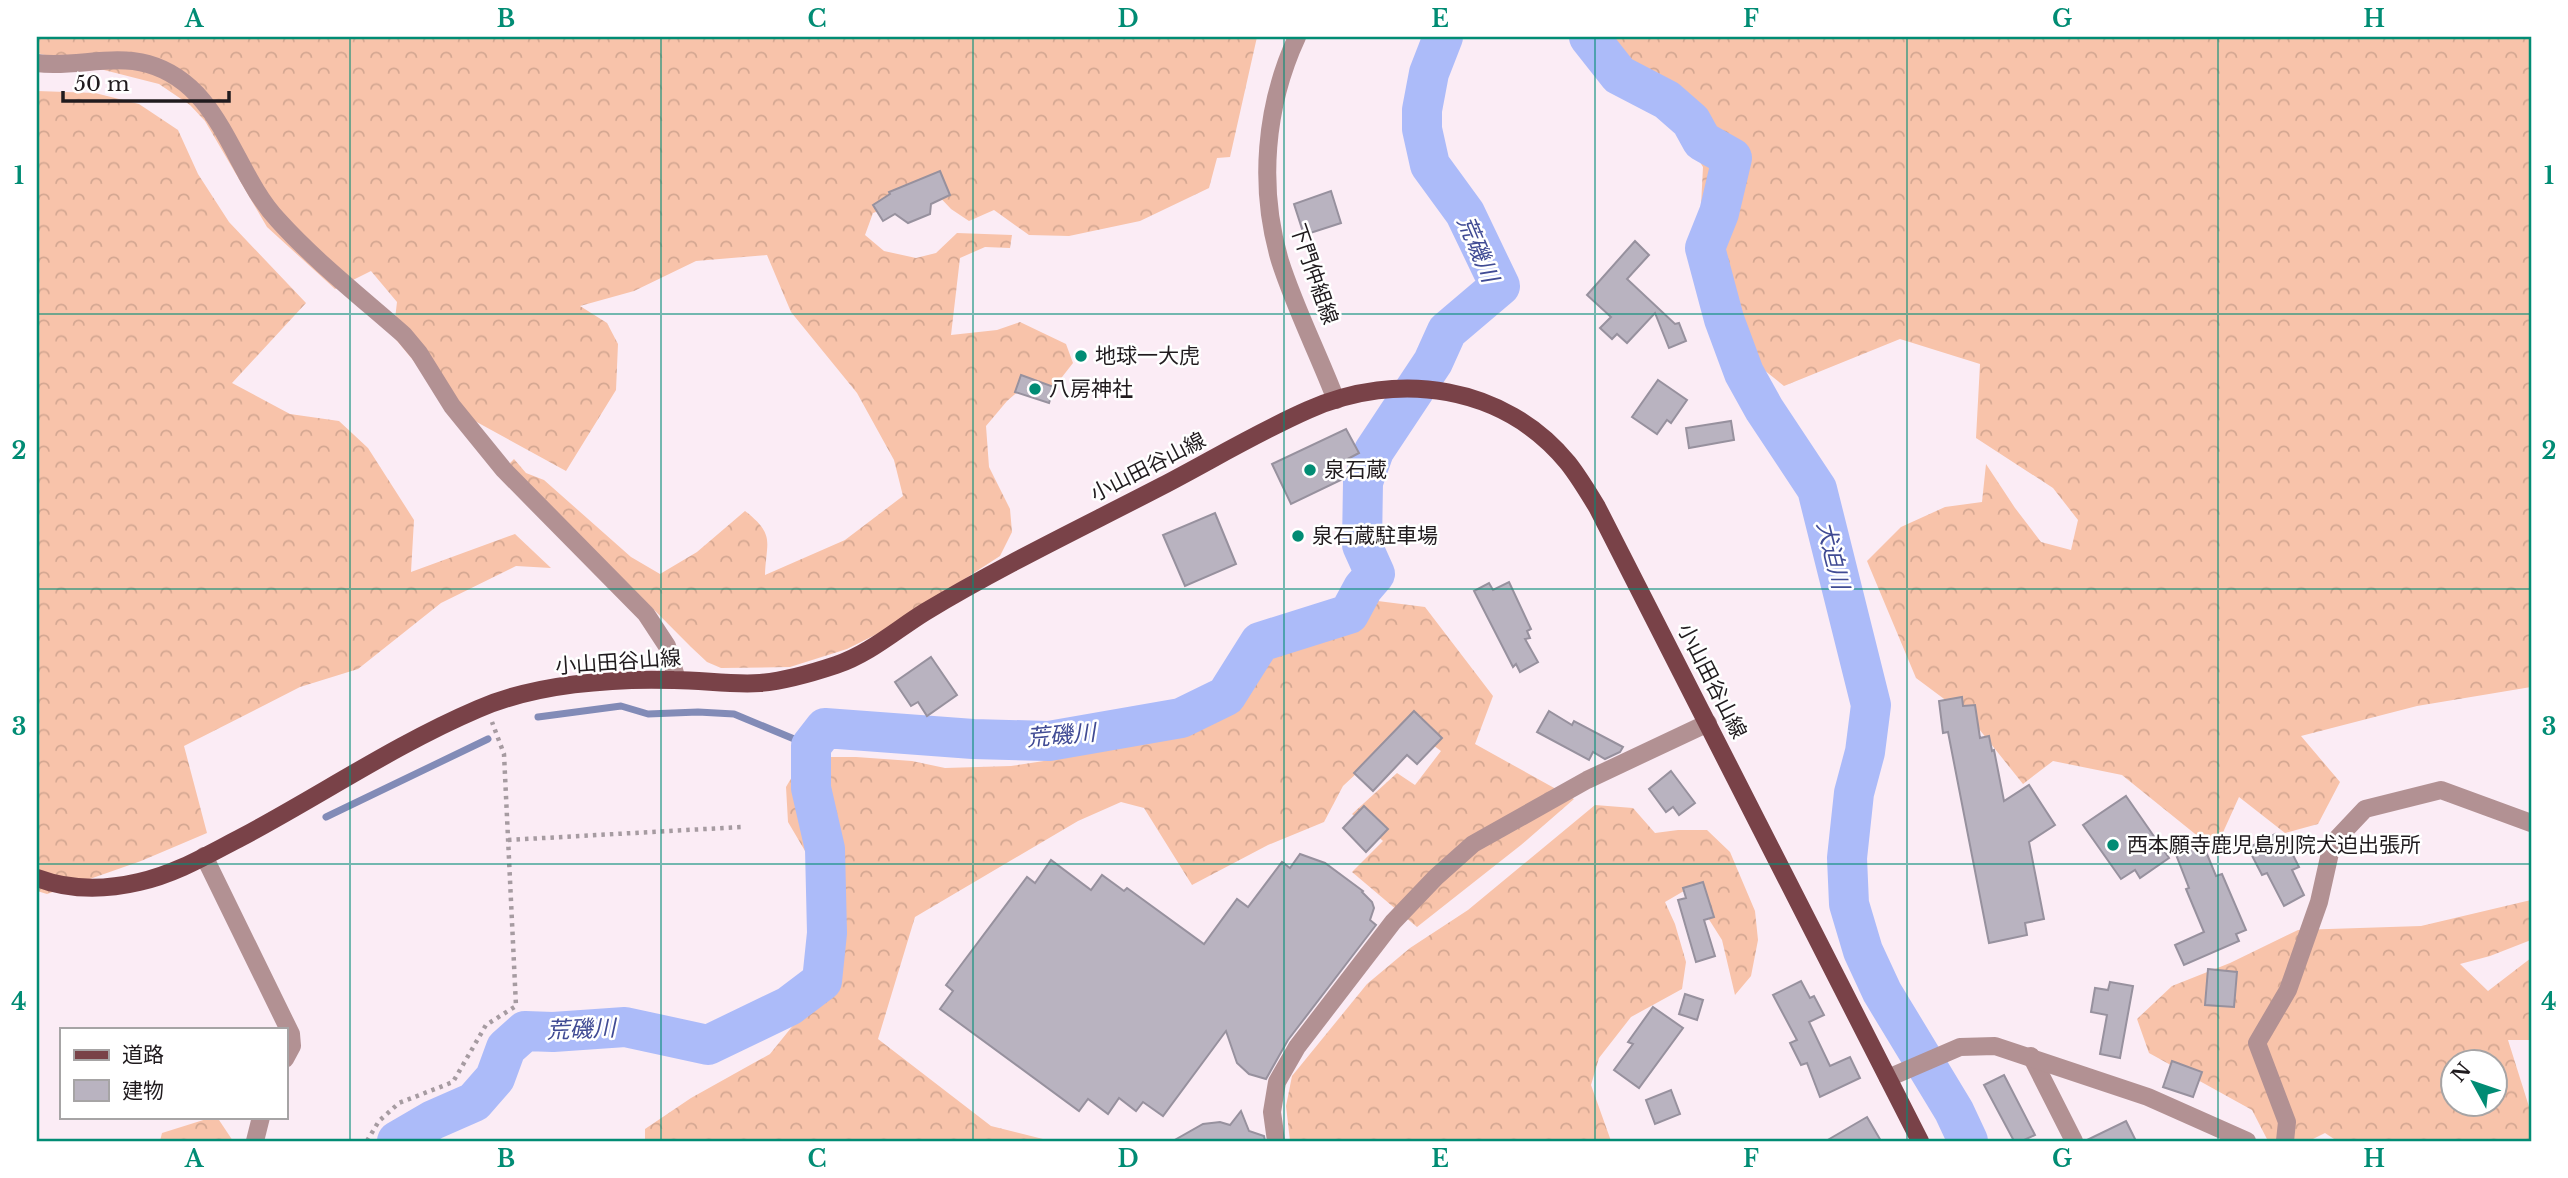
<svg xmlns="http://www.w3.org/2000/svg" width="2568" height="1178" viewBox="0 0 2568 1178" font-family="'Libre Baskerville','Noto Sans JP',serif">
  <defs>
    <pattern id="forest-crowns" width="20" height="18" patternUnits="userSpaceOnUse" patternTransform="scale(1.75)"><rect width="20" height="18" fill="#f8c3aa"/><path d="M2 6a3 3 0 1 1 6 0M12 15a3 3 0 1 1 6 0" fill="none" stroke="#d4a792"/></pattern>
  </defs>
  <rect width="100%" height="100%" fill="#fbecf5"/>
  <g fill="url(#forest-crowns)" fill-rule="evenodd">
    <path d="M37,37h1220l-27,120 -13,1 -8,30 -69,33 -71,15 -40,-1 -35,-25 -25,11 -18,-12 -17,-18 -61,22 -8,22 19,16 32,7 20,-5 21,-20 55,2 -2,13 -25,-1 -25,11 -9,77 46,-5 23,-8 46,22 7,19 -25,32 -27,-6 -14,12 -21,25 3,41 21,42 2,23 -12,24 -111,72 -42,21 -57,18 -69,1 -14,-6 -16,-15 -182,-183 5,-5 12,14 18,7 87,77 29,17 37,-22 48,-41c31,24 21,31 20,64l80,-35 58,-44 -9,-36 -37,-67 -66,-81 -24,-57 -71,6 -62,30 -54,15 27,17 11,21 -2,46 -50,81 -93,-51 -56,-55 -24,-29 4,-34 -26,-31 -36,18 -68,-62 -62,-106 -15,-16 -31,-21 -122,-31z"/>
    <polygon points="1593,37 2531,37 2531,687 2417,706 2301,736 2340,782 2318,824 2285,833 2239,797 2215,850 2122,775 2053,761 2023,784 1971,719 1916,678 1867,561 1901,527 1945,507 1982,502 1986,464 2015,508 2041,542 2071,550 2078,520 2053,488 1976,438 1980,364 1900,339 1784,386 1708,325 1697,283 1703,167 1668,110 1604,79 1589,56"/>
    <polygon points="37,91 95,93 139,104 178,130 198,174 229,222 306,303 232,383 290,414 339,421 368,448 414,520 411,572 515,534 551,568 516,566 441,603 358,669 300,687 184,746 207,833 141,861 47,894 37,891"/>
    <polygon points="1362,599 1425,607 1493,696 1475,744 1574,799 1521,845 1417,927 1352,872 1383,841 1352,814 1397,773 1415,785 1441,751 1407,726 1343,786 1324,822 1268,845 1192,885 1144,808 1121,802 1078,821 915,917 878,1039 991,1126 1051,1141 645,1141 645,1129 691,1098 770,1054 803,1013 815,963 823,910 821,878 788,822 786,787 796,770 820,757 856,757 912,761 945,768 1011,766 1070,757 1155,723 1228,685 1303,623"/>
    <polygon points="1595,805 1633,808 1655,833 1678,830 1707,830 1730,852 1755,911 1758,940 1751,976 1735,995 1722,940 1689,888 1665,902 1675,924 1686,962 1682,989 1631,1017 1599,1058 1591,1085 1611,1141 1290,1141 1286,1106 1292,1076 1367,984 1410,948 1468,910"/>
    <path d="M2531,900v40l-41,16 -30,8 28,27 43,-33v82h-23l23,73v28h-194l-12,-8 -16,8h-41l-16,-31 -103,-57 -12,-34 35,-33 58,-23 68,-33 123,-4zM2452,1062h42v42h-42z"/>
    <polygon points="213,1117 217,1117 233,1141 160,1141 162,1133"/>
  </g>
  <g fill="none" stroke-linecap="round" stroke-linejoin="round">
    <g stroke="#828bb7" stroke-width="7">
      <polyline points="538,717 621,706 648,714 698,712 734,714 811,746"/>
      <polyline points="326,817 488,739"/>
    </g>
    <g stroke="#acbbf9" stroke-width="40">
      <polyline points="1589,37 1619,75 1667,100 1691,121 1702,141 1732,158 1719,213 1705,248 1724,319 1744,373 1764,409 1817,489 1871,705 1865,752 1854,793 1847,858 1849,904 1863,951 1882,992 1954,1111 1968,1141"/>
      <polyline points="397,1141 433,1120 474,1102 495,1078 506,1048 525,1031 553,1032 625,1027 708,1045 789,1006 822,981 827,933 825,849 811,788 811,746 825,728 973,739 1049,741 1181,718 1226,696 1260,642 1349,614 1363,588 1375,574 1362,545 1363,482 1374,451 1433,362 1447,331 1500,286 1465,213 1430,165 1422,129 1422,110 1429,73 1443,37"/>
    </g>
  </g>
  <g fill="#b9b3c0" stroke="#97919e" stroke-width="2">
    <polygon points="940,171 950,195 931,204 930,214 908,223 895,214 883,221 873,205 890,194 889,192"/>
    <polygon points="1331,191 1341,223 1304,235 1294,204"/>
    <polygon points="1635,241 1649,255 1627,279 1675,324 1679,323 1686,341 1669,348 1655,313 1627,343 1617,334 1612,339 1600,328 1611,317 1587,295"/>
    <polygon points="1021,375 1054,387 1049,403 1015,392"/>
    <polygon points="1658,380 1687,400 1671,423 1667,420 1657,434 1632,417"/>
    <polygon points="1731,421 1734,440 1689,448 1686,428"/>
    <polygon points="1346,429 1359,453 1340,463 1347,477 1291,504 1272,464"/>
    <polygon points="1215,513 1236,564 1185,586 1163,535"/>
    <polygon points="1509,582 1531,629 1527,631 1530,638 1525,639 1538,662 1520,672 1516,664 1513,667 1474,591 1489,583 1493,590"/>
    <polygon points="931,657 957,695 927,716 918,702 911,706 895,682"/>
    <polygon points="1962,697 1963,706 1975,705 1980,738 1989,736 1992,751 1994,750 2004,801 2029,785 2055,825 2029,842 2044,919 2025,923 2027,935 1989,943 1948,732 1943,733 1939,701"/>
    <polygon points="1414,711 1442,738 1417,764 1407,755 1373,791 1354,773"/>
    <polygon points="1549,711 1572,725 1574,721 1623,747 1620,752 1605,759 1593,752 1589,760 1537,732"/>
    <polygon points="1671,771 1695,803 1679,815 1673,807 1666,812 1649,789"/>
    <polygon points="2126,796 2169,858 2140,878 2135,870 2121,879 2083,825"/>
    <polygon points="1364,806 1388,829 1366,852 1343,828"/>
    <polygon points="2275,834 2281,846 2287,843 2299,867 2292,870 2304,895 2284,906 2267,873 2262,875 2248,848"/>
    <polygon points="2202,842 2216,876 2222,874 2246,930 2236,934 2239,941 2184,965 2175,945 2204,932 2186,889 2189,888 2175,852"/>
    <polygon points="1300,854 1325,863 1363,891 1362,892 1372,902 1374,908 1370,920 1376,925 1288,1040 1266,1079 1249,1074 1237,1063 1226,1031 1163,1116 1143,1102 1136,1111 1119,1098 1108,1114 1088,1099 1079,1111 940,1009 953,991 946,985 1027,877 1035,883 1051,860 1091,890 1102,875 1124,891 1127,888 1204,944 1237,899 1248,907 1282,862 1290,868"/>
    <polygon points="1703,882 1714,917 1704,920 1715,956 1696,962 1678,900 1686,898 1683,888"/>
    <polygon points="2208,969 2237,972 2234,1007 2205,1005"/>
    <polygon points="1801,981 1810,998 1814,996 1824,1015 1809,1022 1830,1066 1850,1057 1860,1078 1820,1097 1807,1063 1801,1065 1790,1043 1797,1040 1773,995"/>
    <polygon points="2110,982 2133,986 2120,1058 2100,1054 2107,1015 2091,1012 2095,988 2108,990"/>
    <polygon points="1685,994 1703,1000 1697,1020 1679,1014"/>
    <polygon points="1653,1007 1683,1028 1639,1088 1614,1070 1633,1044 1628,1042"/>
    <polygon points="2172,1061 2202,1072 2193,1097 2163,1087"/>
    <polygon points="2004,1075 2035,1135 2022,1141 2014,1141 1984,1085"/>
    <polygon points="1671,1090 1680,1114 1655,1124 1646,1100"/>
    <polygon points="1241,1111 1249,1131 1264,1136 1265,1141 1173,1141 1203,1124 1220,1122 1230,1125"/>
    <polygon points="1867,1117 1881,1141 1826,1141"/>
    <polygon points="2126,1121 2136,1141 2085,1141"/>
  </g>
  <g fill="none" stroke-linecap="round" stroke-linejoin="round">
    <g stroke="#a69ba1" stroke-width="4.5" stroke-dasharray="3.5 5" stroke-linecap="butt">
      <polyline points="508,840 741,827"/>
      <polyline points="367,1141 379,1121 399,1103 453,1082 486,1025 516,1006 504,754 492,722"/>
    </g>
    <g stroke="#b29193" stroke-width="18">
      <path d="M1297,37c-32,69 -39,150 -17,224 15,47 38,92 56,139"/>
      <path d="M37,63c36,5 75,-9 111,1 74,21 84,107 130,156 38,42 84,78 126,115l15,18 33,53 52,64 142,144 21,32 10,34"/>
      <polyline points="204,856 291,1034 292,1046 285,1059"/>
      <polyline points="2031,1056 2074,1141"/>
      <polyline points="1888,1078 1960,1047 1995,1046 2148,1097 2247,1141"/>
      <polyline points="255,1141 261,1117"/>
      <polyline points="1276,1141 1272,1112 1277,1082 1297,1047 1393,922 1436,877 1473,844 1587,780 1708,723"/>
      <polyline points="2285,1141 2287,1122 2257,1043 2288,990 2319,902 2332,844 2365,809 2441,790 2531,823"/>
    </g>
    <path stroke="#794248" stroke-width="18" d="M37,878c32,12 68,12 102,4 37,-8 70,-28 103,-45 79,-42 154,-93 236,-128 57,-25 134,-31 196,-29 29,0 57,5 86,3 25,-2 52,-10 76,-18 33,-11 60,-35 89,-53 76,-46 158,-85 237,-126 48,-25 96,-54 146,-76 90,-40 196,-25 260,53 11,14 20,29 29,44l323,634"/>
  </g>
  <path fill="none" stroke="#018c74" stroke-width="2" stroke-opacity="0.55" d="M350,37v1104M661,37v1104M973,37v1104M1284,37v1104M1595,37v1104M1907,37v1104M2218,37v1104M37,314h2494M37,589h2494M37,864h2494"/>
  <g fill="#018c74" stroke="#fff" stroke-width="2.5">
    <circle cx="1081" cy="356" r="7"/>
    <circle cx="1035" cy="389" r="7"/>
    <circle cx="1310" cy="470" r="7"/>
    <circle cx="1298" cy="536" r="7"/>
    <circle cx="2113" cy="845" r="7"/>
  </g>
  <g text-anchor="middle" stroke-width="5" stroke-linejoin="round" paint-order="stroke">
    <g font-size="21" fill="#201b1e" stroke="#fff">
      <text transform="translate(1314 274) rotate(71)" y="7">下門仲組線</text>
      <text transform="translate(1148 467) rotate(-27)" y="7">小山田谷山線</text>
      <text transform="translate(618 662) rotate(-4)" y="7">小山田谷山線</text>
      <text transform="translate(1712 681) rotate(63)" y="7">小山田谷山線</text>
    </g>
    <g font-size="21" fill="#201b1e" stroke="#fff" text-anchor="start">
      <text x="1095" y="363">地球一大虎</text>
      <text x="1049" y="396">八房神社</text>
      <text x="1324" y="477">泉石蔵</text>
      <text x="1312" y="543">泉石蔵駐車場</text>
      <text x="2127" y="852">西本願寺鹿児島別院犬迫出張所</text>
    </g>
    <g font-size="23" font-style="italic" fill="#404b94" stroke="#fff">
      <text transform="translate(1478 249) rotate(67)" y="8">荒磯川</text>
      <text transform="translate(1833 555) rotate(76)" y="8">犬迫川</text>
      <text transform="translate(1061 735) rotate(-5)" y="8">荒磯川</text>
      <text transform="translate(581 1029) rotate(-2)" y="8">荒磯川</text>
    </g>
  </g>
  <rect width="2568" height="1178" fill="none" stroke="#ffffff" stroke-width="77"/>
  <rect x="60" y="1028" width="228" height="91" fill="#ffffff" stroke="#a6a4a5" stroke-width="2"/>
  <rect x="74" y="1050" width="35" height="10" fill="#794248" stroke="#a6a4a5" stroke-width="2"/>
  <text x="122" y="1062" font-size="21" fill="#201b1e">道路</text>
  <rect x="74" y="1080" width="35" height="21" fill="#b9b3c0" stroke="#a6a4a5" stroke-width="2"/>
  <text x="122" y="1098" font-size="21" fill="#201b1e">建物</text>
  <g transform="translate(2474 1083) rotate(310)"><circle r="33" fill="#ffffff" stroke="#a6a4a5" stroke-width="2"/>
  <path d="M0-5L12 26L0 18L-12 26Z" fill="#018c74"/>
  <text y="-10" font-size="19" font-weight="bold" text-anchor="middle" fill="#201b1e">N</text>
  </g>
  <path d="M63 91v10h166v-10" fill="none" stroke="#201b1e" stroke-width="3.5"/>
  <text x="74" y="91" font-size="21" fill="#201b1e" stroke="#ffffff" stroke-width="5" paint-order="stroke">50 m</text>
  <rect x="38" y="38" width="2492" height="1102" fill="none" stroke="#018c74" stroke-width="2.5"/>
  <g font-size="23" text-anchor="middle" font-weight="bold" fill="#018c74">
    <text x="194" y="27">A</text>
    <text x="506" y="27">B</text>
    <text x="817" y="27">C</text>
    <text x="1128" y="27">D</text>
    <text x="1440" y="27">E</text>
    <text x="1751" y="27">F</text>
    <text x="2062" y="27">G</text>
    <text x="2374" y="27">H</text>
    <text x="19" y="184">1</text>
    <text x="2549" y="184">1</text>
    <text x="19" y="459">2</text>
    <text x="2549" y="459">2</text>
    <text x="19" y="735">3</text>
    <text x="2549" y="735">3</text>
    <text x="19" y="1010">4</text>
    <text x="2549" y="1010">4</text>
    <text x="194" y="1167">A</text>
    <text x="506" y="1167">B</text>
    <text x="817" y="1167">C</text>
    <text x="1128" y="1167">D</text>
    <text x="1440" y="1167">E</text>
    <text x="1751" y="1167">F</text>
    <text x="2062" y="1167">G</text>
    <text x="2374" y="1167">H</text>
  </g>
</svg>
